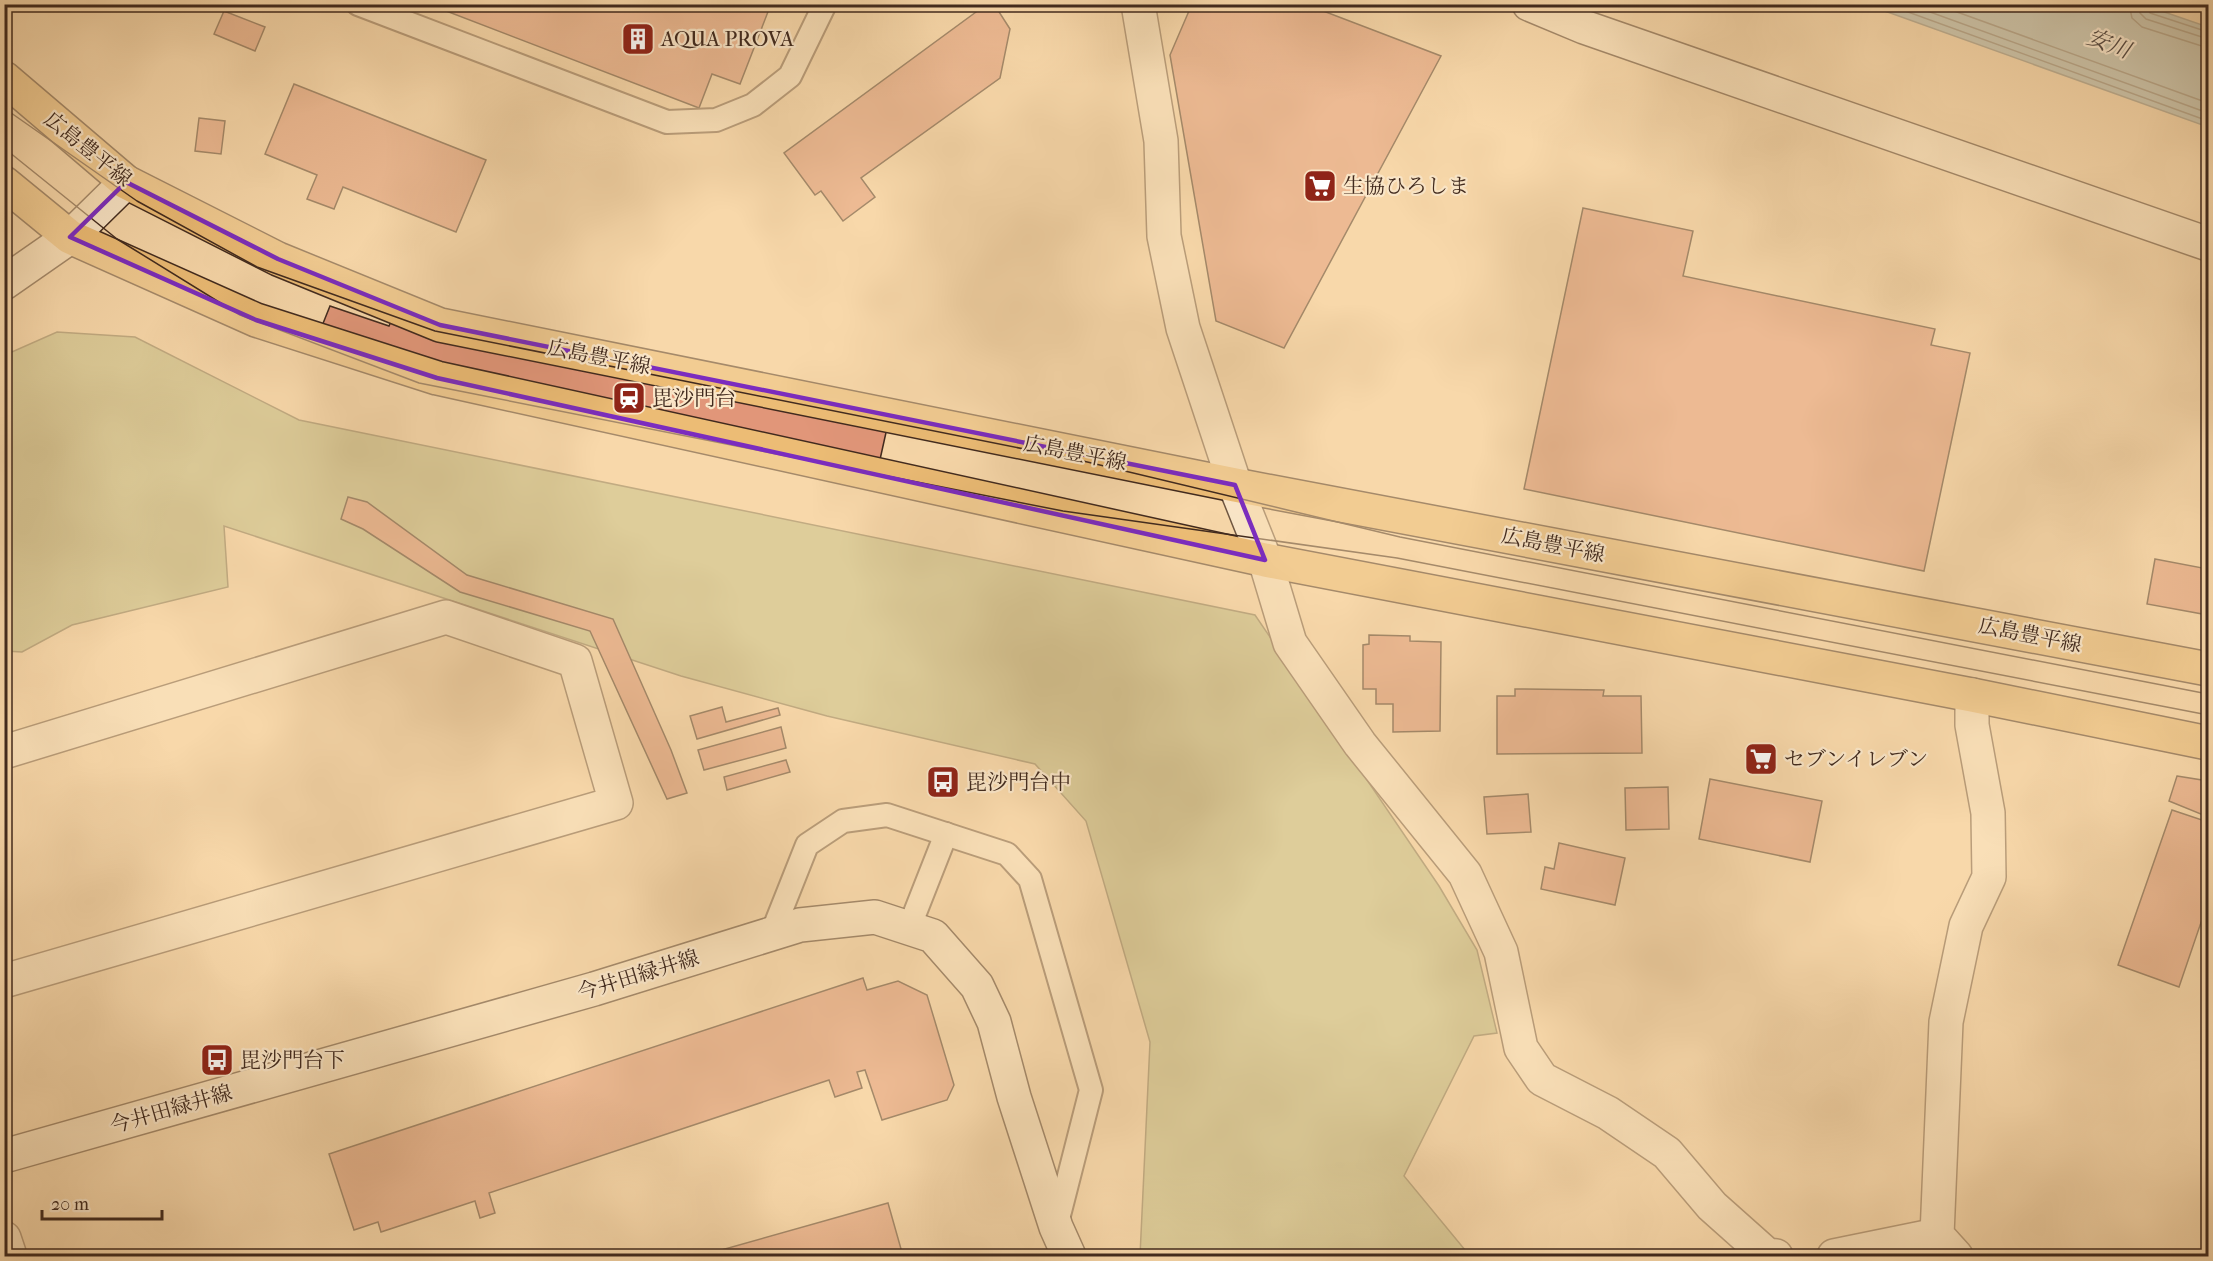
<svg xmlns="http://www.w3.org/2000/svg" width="2213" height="1261" viewBox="0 0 2213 1261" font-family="'IM FELL French Canon','Noto Serif JP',serif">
  <rect width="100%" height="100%" fill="#f8d8aa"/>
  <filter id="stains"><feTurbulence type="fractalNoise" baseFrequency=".00333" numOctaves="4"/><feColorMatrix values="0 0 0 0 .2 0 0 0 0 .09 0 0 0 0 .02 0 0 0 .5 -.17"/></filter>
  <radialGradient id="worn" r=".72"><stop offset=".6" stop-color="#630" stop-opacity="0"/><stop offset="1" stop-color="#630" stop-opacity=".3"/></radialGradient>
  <polygon fill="#bebe88" stroke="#807453" stroke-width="1.5" points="57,332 135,337 299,420 1255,615 1439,886 1477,950 1497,1033 1474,1036 1404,1176 1470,1256 1140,1256 1150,1042 1086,821 1035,764 827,716 681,676 224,526 228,587 72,625 22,652 5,651 5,355"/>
  <polygon fill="#a2b7b4" stroke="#7b7f78" stroke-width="1.5" points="1868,5 2144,5 2208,27 2208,127"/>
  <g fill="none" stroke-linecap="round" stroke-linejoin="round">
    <g stroke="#727069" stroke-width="1.5">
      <polyline points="1886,4 2208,121"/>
      <polyline points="1908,4 2208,113"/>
      <polyline points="1935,4 2208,103"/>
      <polyline points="2129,4 2132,18 2142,27 2208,48"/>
      <polyline points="2138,4 2140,13 2146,19 2208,39"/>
      <polyline points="2146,4 2150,13 2208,32"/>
    </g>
  </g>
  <g fill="#e19679" stroke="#412a1e" stroke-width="1.5">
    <polygon points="428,4 771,4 740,84 712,74 699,108"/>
    <polygon points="987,4 994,4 1010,29 1000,78 861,178 875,197 843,221 821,191 815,195 784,153"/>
    <polygon points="1192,4 1305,4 1441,56 1284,348 1216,321 1170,55"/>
    <polygon points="224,11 265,27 255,51 214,34"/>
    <polygon points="294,84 486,160 456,232 343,187 334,209 307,199 317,175 265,154"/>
    <polygon points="199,118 225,121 221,154 195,151"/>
    <polygon points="1583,208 1693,231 1683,276 1935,329 1931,345 1970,353 1924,571 1524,489"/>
    <polygon points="330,306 389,326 392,319 887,428 879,464 318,336"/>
    <polygon points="348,497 367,502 467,575 613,619 671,750 687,793 667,799 590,631 460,592 363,529 341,519"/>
    <polygon points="2155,559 2208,569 2208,615 2147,604"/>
    <polygon points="1369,635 1410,636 1410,641 1441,642 1440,731 1393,732 1393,704 1376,704 1376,689 1363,689 1363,645 1369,644"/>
    <polygon points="1515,689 1604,690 1603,696 1641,696 1642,753 1497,754 1497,696 1515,696"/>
    <polygon points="722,707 726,722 778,708 780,715 697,739 690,716"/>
    <polygon points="781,727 786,748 704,770 698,750"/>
    <polygon points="786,760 790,772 727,790 724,777"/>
    <polygon points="2177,776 2208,781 2208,817 2169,801"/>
    <polygon points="1710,779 1822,801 1810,862 1699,839"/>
    <polygon points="1668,787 1669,829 1626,830 1625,788"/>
    <polygon points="1528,794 1531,832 1487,834 1484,797"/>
    <polygon points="2172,810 2208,822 2208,902 2179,987 2118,965"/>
    <polygon points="1559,843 1625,858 1615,905 1541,889 1545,867 1554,869"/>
    <polygon points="863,978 867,990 898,981 927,995 954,1085 947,1100 882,1120 865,1070 857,1072 862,1088 835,1097 829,1080 489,1193 495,1213 480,1218 475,1201 381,1232 378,1222 354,1230 329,1154"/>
    <polygon points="888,1203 903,1256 700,1256"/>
  </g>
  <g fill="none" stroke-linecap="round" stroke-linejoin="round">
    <g stroke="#6f5641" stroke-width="26">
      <g id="lane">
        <polyline points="358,4 667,122 716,120 753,105 790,76 825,4"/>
        <polyline points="909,928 946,834"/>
        <polyline points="772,933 807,845 843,821 887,815 1007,854 1030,879 1091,1090 1056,1227"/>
      </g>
    </g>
    <g stroke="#6f5641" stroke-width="36">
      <g id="street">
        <polyline points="1138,4 1161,141 1164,236 1183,328 1235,485 1265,560 1290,643 1360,744 1465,874 1501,952 1521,1048 1542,1079 1608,1113 1667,1153 1712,1206 1767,1255 1776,1256"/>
        <polyline points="4,752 446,617 575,661 616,803 4,981"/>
        <polyline points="4,1238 10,1256"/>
        <polyline points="1834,1256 1937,1235"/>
        <polyline points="1956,1256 1937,1235 1946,1022 1966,926 1989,877 1988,813 1972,725 1972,695"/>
      </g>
    </g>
    <g stroke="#412a1e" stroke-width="36">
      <g id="secondary">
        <polyline points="1529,4 1584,27 2208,244"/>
        <polyline points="4,283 70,237 126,182"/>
        <polyline points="4,1156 594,989 800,925 875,917 933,936 977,986 994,1022 1014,1097 1056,1227 1069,1256"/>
      </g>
    </g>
    <g stroke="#412a1e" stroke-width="36">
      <g id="primary">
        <polyline points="4,78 126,182 278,259 440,325 1235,485 2208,669"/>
        <polyline points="4,183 70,237 256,320 437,378 1265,560 1972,695 2208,743"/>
      </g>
    </g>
    <use href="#lane" stroke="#fae6c8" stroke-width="22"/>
    <use href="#street" stroke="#fae6c8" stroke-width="33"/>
    <use href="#secondary" stroke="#fae6c8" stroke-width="33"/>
    <use href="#primary" stroke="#ecbc75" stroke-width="33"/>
    <g stroke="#412a1e" stroke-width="1.5">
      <polyline points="4,108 137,201 257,267 435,331 1079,460 1400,537 2208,694"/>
      <polyline points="4,148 117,239 240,315 419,383 1063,511 1397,558 2208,715"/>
    </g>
  </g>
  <path d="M0 0H2213V1261H0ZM126,182l152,77 162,66 795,160 30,75 -828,-182 -181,-58 -186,-83z" fill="#f8d8aa" fill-opacity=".55" fill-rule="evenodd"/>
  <path fill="none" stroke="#7b2cbf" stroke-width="4.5" stroke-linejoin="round" d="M126,182l152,77 162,66 795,160 30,75 -828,-182 -181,-58 -186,-83z"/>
  <defs>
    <g id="building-square" transform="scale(1.725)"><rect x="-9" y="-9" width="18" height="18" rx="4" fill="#8f2418" stroke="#fae6c8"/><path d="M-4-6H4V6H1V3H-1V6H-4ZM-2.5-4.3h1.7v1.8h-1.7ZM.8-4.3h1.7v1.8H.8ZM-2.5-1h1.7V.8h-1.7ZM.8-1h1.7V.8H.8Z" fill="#fff"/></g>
    <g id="supermarket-square" transform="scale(1.725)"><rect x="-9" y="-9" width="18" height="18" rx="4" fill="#8f2418" stroke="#fae6c8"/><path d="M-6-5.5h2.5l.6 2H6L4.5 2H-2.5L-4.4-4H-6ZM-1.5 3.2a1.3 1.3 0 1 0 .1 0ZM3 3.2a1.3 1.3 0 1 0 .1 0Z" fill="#fff"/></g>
    <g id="station-square" transform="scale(1.725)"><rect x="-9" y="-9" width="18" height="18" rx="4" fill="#8f2418" stroke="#fae6c8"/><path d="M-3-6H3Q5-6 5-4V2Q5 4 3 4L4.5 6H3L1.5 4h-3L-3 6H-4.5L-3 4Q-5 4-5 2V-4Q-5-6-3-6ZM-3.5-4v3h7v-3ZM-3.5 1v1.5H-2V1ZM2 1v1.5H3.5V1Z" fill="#fff"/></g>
    <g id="bus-square" transform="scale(1.725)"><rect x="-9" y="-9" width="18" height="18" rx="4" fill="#8f2418" stroke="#fae6c8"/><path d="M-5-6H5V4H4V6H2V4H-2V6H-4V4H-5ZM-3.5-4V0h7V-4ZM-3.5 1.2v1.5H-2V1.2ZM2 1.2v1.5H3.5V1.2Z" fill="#fff"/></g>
  </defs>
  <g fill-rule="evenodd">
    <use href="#building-square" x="638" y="39"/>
    <use href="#supermarket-square" x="1320" y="186"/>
    <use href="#station-square" x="629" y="398"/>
    <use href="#supermarket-square" x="1761" y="759"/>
    <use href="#bus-square" x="943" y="782"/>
    <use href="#bus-square" x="217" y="1060"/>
  </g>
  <g text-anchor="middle" stroke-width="4.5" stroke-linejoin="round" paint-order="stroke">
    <g font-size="21" fill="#412a1e" stroke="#fae6c8" text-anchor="start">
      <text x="661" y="46">AQUA PROVA</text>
      <text x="1343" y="193">生協ひろしま</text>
      <text x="652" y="405">毘沙門台</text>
      <text x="1784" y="766">セブンイレブン</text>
      <text x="966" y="789">毘沙門台中</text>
      <text x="240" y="1067">毘沙門台下</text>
    </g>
    <g font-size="21" fill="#412a1e" stroke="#fae6c8">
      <text transform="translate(88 149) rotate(39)" y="7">広島豊平線</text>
      <text transform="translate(599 357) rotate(11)" y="7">広島豊平線</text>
      <text transform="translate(1075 453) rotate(11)" y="7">広島豊平線</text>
      <text transform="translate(1553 545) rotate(11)" y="7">広島豊平線</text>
      <text transform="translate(2030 635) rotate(11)" y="7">広島豊平線</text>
      <text transform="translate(638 975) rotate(-17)" y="7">今井田緑井線</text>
      <text transform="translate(171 1109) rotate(-16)" y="7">今井田緑井線</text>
    </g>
    <g font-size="22" font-style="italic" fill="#594d44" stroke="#fae6c8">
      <text transform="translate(2109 43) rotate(21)" y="8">安川</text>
    </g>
  </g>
  <rect width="2213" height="1261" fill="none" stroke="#f8d8aa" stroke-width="24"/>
  <rect x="6" y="6" width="2201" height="1249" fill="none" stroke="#412a1e" stroke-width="3"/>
  <rect x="12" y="12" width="2189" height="1237" fill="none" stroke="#412a1e" stroke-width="1.5"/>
  <path d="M42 1210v9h120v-9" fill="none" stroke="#412a1e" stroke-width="3"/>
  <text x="51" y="1210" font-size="18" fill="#412a1e" stroke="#fae6c8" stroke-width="4.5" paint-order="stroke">20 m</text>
  <rect width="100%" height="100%" filter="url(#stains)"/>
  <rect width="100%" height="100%" fill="url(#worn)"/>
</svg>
